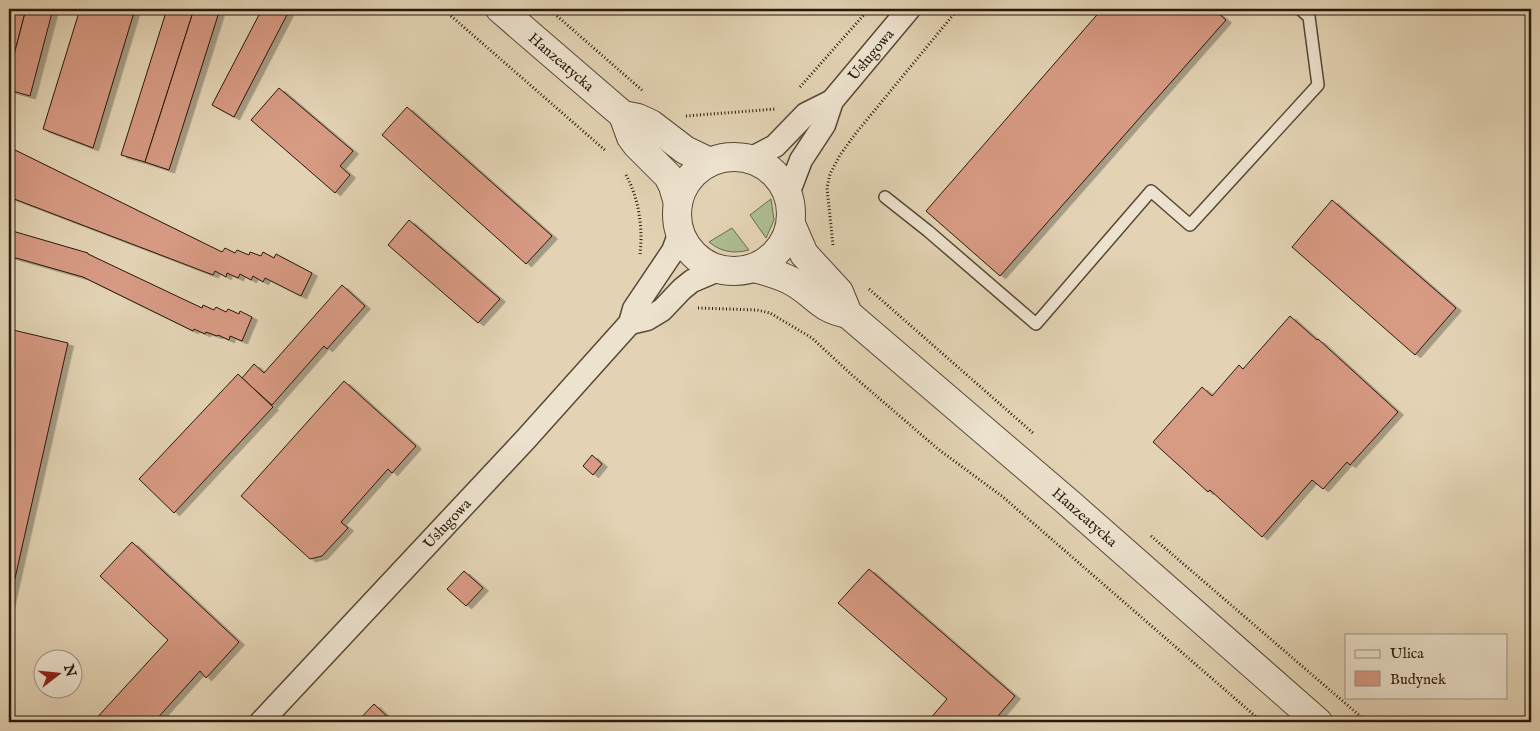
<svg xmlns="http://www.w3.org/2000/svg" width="1540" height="731" viewBox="0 0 1540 731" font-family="'IM FELL English',serif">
  <defs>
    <filter id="shadow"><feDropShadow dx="5.5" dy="3" stdDeviation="0" flood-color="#0004"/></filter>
  </defs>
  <rect width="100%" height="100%" fill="#e3d3b4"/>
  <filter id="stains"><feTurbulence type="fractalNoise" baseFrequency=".004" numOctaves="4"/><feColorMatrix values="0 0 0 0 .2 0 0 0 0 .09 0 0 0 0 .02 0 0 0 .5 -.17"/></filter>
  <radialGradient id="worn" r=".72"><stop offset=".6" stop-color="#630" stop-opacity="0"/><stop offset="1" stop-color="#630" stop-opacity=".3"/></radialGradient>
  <g fill="#adbe92" stroke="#6a6c4f">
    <polygon points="771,199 774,220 766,238 750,215"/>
    <path d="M732,228l17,22c-15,4 -28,2 -40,-8z"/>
  </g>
  <g fill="#d79a83" stroke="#27190c" filter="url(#shadow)">
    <polygon points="9,9 26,9 9,74"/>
    <polygon points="26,9 53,9 30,96 9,90 9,74"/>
    <polygon points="80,9 135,9 93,148 43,129"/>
    <polygon points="167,9 194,9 145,162 121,155"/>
    <polygon points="194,9 220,9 169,170 145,162"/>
    <polygon points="262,9 290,9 234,117 212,105"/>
    <polygon points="1102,9 1213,9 1226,20 1000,276 926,211"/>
    <polygon points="279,88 353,151 340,166 350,175 335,193 251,120"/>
    <polygon points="407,107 552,236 526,264 382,135"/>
    <polygon points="9,147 222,252 225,248 235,253 237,250 249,255 250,252 261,256 263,252 274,258 276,254 312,273 301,296 265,278 263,282 253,276 251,280 240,274 238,278 227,273 226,277 215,271 213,275 9,197"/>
    <polygon points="1332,200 1456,308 1415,355 1292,247"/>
    <polygon points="409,220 500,299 478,323 388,245"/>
    <polygon points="9,230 88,253 88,254 202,308 203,305 214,310 216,307 226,312 228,309 239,314 240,311 252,317 242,341 230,336 229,340 218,335 217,336 206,332 205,334 194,329 193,331 83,277 9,256"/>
    <polygon points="342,285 365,306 327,349 324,346 272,405 242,378 254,364 264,373"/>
    <polygon points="1290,316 1317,340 1318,339 1398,412 1350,465 1347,462 1323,489 1312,480 1262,537 1210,490 1208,492 1153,442 1202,387 1212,396 1239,365 1243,369"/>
    <polygon points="9,329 68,343 9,605"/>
    <polygon points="238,374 273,407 174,513 139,479"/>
    <polygon points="344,381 416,446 392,473 388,469 341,522 348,528 322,556 310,559 241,496"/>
    <polygon points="592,455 602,464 593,475 583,466"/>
    <polygon points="132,542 239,642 206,678 200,671 154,722 93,722 168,640 100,576"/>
    <polygon points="869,569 1015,696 993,722 934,722 930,719 947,699 838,603"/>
    <polygon points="464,571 483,588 466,606 447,589"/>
    <polygon points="374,704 393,722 357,722"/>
  </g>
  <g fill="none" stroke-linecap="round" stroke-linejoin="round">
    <g stroke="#564836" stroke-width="14">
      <polyline id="service" points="885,197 928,231 1036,324 1151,191 1190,225 1318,85 1309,17 1300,9"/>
    </g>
    <g stroke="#564836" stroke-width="25">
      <g id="minor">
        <polyline points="750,159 775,146 806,114 832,101"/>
        <path id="s1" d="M788,194l13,-34 23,-35 8,-24 77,-92"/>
        <polyline points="630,323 647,319 662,310 682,289 692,281 718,270"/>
        <path id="s2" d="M261,722l264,-282 105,-117 4,-14 39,-58 7,-19"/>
      </g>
    </g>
    <g stroke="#564836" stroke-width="30">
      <g id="tertiary">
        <path id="s3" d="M500,9l123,106 15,3 13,6 34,26 25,12"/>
        <polyline points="623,115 631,137 637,145 668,176 673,186 678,203"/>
        <circle cx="734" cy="214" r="57"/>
        <path id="s4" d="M791,224l13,30 35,38 9,22 222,190 248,218"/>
        <path d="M754,268c14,4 28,7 41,15 23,14 24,25 53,31"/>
      </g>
    </g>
    <g stroke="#27190c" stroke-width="3" stroke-dasharray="1 2.5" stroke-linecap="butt">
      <polyline points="443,9 606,151"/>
      <polyline points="549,9 643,91"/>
      <polyline points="800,87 869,9"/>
      <polyline points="686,116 775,109"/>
      <path d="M626,175c13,24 17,52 14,79"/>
      <polyline points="833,245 827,188 830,174 840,155 856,133 958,9"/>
      <polyline points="869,289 1033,433"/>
      <polyline points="698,308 757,310 770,313 812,338 852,375 938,449 1003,497 1262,722"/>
      <polyline points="1151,536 1367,722"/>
    </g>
    <use href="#service" stroke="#ede2ce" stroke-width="11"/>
    <use href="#minor" stroke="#ede2ce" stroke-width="22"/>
    <use href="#tertiary" stroke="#ede2ce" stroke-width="28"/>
  </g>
  <g text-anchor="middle" stroke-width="4.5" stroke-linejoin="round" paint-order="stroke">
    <g font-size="15" fill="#27190c" stroke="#ede2ce">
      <text dy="5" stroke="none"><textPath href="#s1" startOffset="164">Usługowa</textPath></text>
      <text dy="5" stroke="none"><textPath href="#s3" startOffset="81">Hanzeatycka</textPath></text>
      <text dy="5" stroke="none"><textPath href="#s4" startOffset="420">Hanzeatycka</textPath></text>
      <text dy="5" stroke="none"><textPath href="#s2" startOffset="272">Usługowa</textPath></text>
    </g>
  </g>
  <rect width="1540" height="731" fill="none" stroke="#e3d3b4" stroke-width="30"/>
  <rect x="10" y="10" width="1520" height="711" fill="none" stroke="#27190c" stroke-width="2.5"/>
  <rect x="15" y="15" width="1510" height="701" fill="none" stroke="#27190c"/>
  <rect x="1345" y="634" width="162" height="65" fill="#ede2ce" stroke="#9e9280"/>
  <rect x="1355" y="650" width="25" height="8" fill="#ede2ce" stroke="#9e9280"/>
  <text x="1390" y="658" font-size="15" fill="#27190c">Ulica</text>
  <rect x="1355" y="671" width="25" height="15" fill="#d79a83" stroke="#9e9280"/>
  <text x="1390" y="684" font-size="15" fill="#27190c">Budynek</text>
  <g transform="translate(58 674) rotate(74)"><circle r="24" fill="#ede2ce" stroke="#9e9280"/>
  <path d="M0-4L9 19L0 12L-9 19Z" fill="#8f2418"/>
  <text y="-8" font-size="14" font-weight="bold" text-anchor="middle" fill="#27190c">N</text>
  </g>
  <rect width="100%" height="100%" filter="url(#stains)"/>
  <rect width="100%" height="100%" fill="url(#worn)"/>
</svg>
